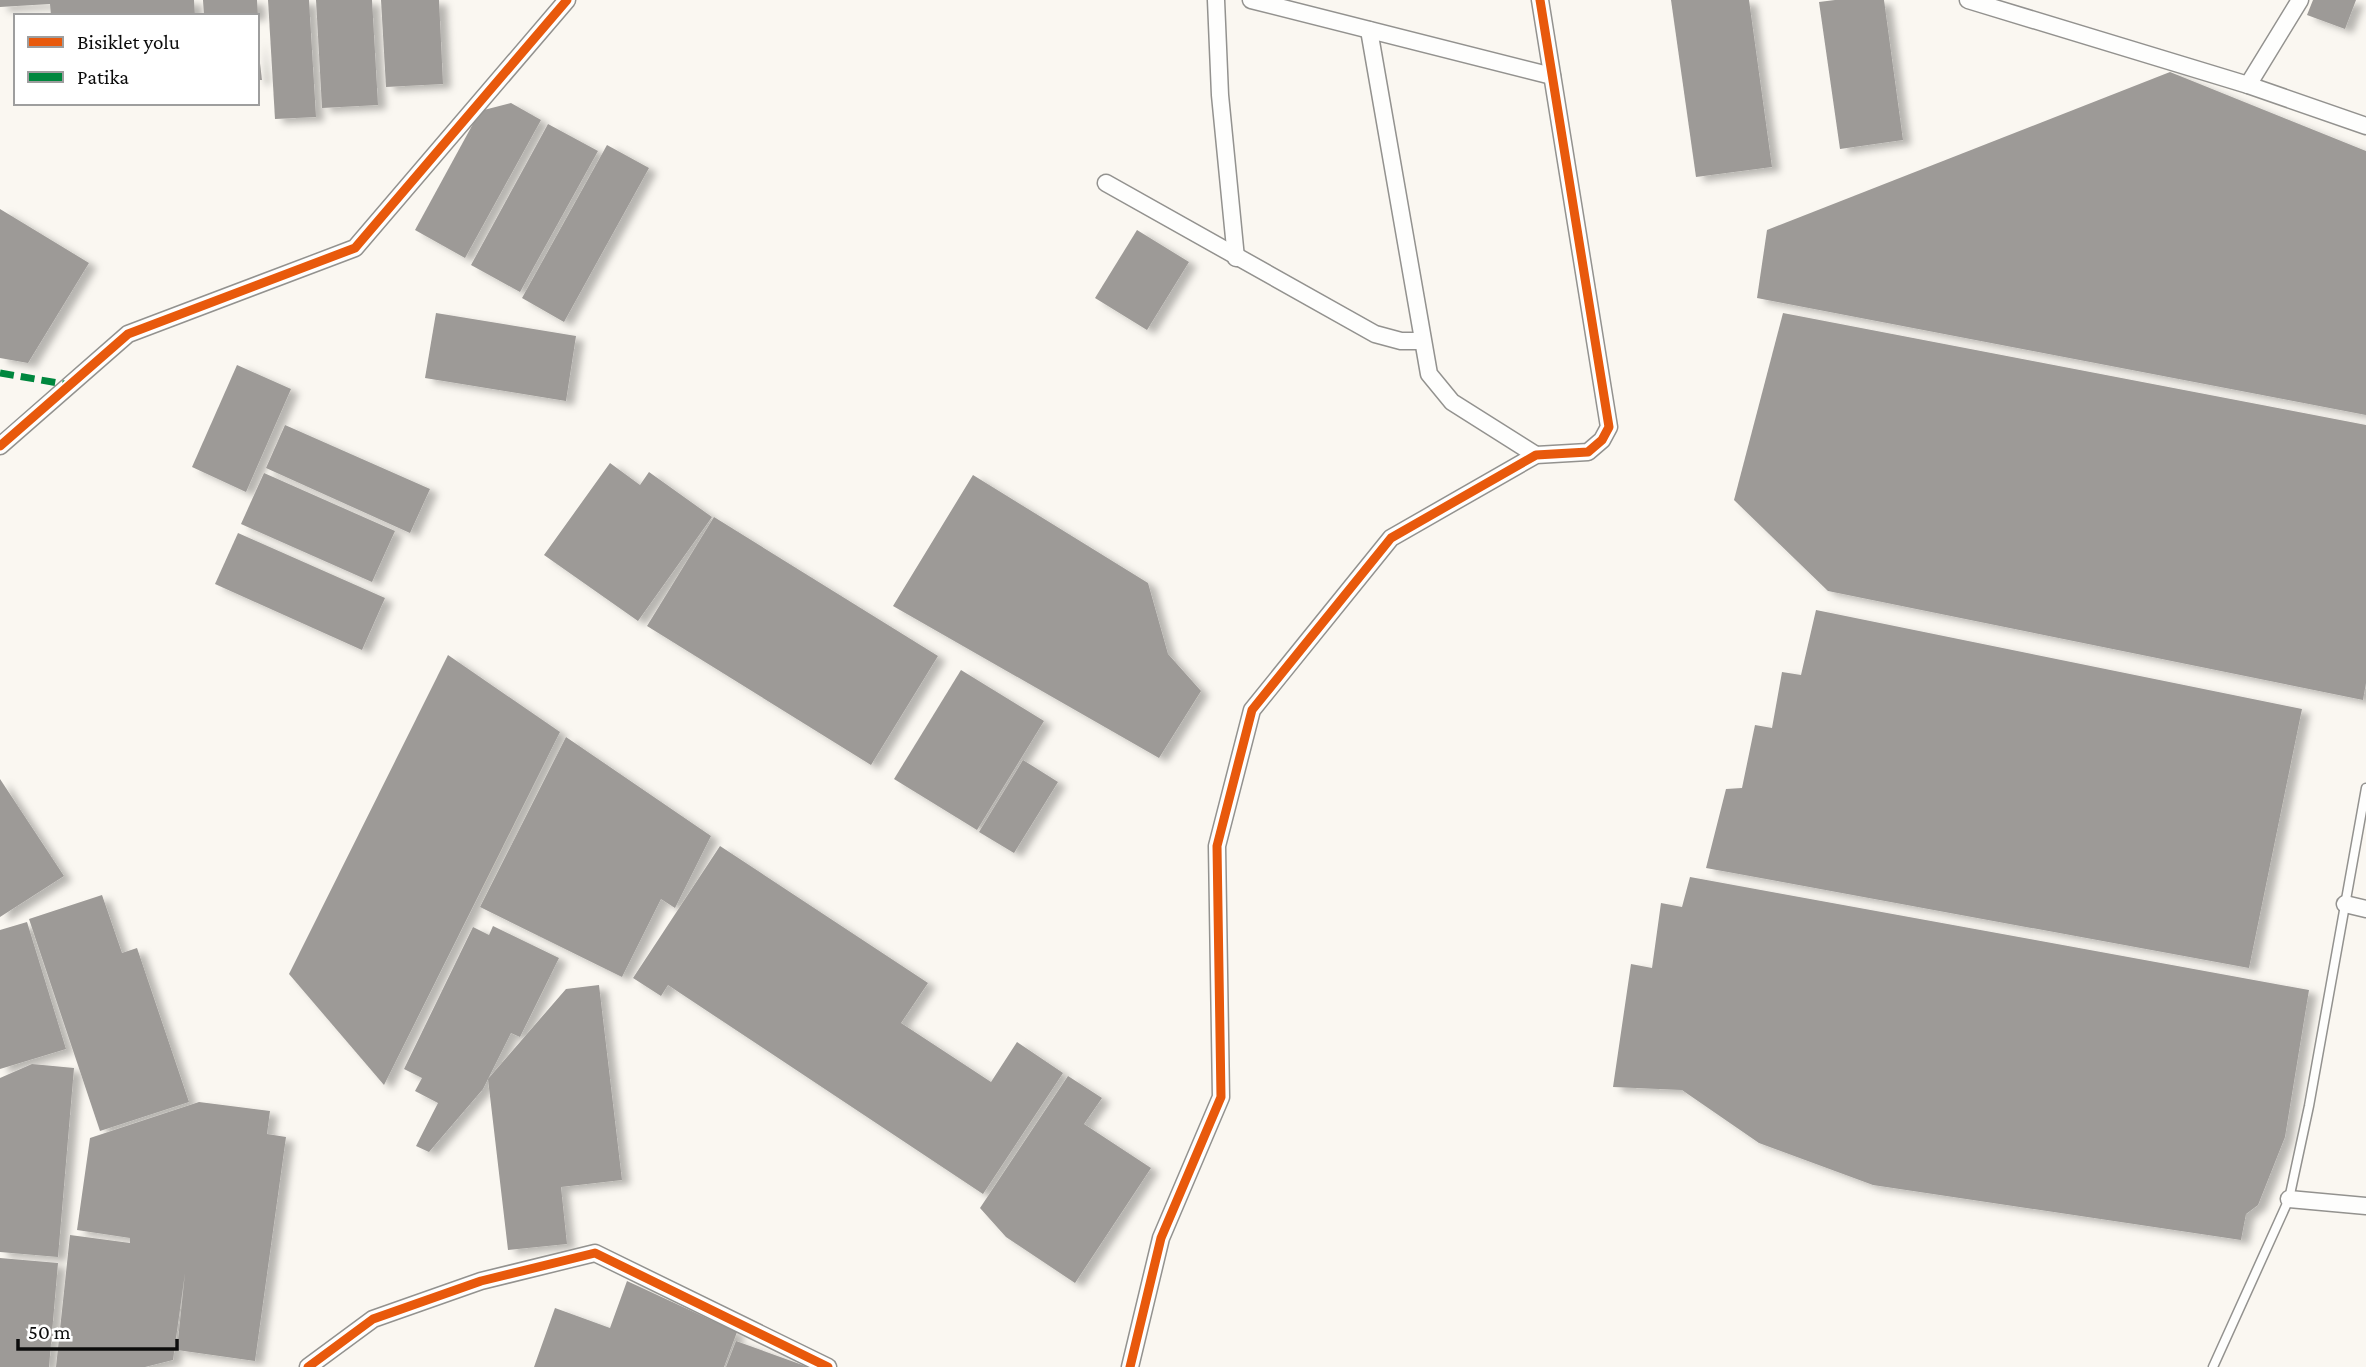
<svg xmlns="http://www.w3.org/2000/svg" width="2366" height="1367" viewBox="0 0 2366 1367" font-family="'Crimson Pro',serif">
  <defs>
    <filter id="shadow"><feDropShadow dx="8" dy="4.5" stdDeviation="3.5" flood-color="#0004"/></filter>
  </defs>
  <rect width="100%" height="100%" fill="#faf7f1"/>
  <g fill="#9d9a97" filter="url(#shadow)">
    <polygon points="0,0 194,0 195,16 51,16 50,4 0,7"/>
    <polygon points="203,0 257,0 258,16 204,16"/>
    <polygon points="268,0 309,0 316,117 275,119"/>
    <polygon points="316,0 372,0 378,105 322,108"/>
    <polygon points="381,0 439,0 443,84 386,87"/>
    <polygon points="1671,0 1749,0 1772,167 1696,177"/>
    <polygon points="1835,0 1884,0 1903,140 1840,149 1819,2"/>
    <polygon points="2313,0 2356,0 2345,29 2307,15"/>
    <polygon points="257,37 262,80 257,80"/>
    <polygon points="2170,72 2366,151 2366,415 1757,298 1767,230"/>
    <polygon points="511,103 541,120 465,258 415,230 480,111"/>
    <polygon points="548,124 598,151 520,292 471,265"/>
    <polygon points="607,145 649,168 564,322 522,298"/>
    <polygon points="0,209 89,263 28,363 0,358"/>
    <polygon points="1137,230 1189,262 1147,330 1095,298"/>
    <polygon points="436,313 576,336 566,401 425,378"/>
    <polygon points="1783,313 2366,425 2366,683 2363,700 1828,591 1734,500"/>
    <polygon points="237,365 291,389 246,492 192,467"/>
    <polygon points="285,425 430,489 410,533 266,468"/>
    <polygon points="610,463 640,485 649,472 712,517 638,621 544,555"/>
    <polygon points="264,473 395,531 372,582 241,524"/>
    <polygon points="973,475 1148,583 1168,654 1201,691 1159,758 893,606"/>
    <polygon points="714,517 938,656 871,765 647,626"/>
    <polygon points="238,533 385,598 362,650 215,584"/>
    <polygon points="1816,610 2302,709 2249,968 1706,868 1726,789 1742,788 1755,725 1772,728 1782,672 1801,675"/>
    <polygon points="448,655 560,732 384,1085 289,974"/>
    <polygon points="961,670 1044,721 977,830 894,779"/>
    <polygon points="566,737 711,836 675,908 661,899 622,977 480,907"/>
    <polygon points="1023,760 1058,782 1014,853 979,832"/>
    <polygon points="0,779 64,876 0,917"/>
    <polygon points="720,846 928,983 901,1023 991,1082 1017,1042 1063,1073 983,1194 668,985 661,996 633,978"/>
    <polygon points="1690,877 2309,990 2285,1137 2258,1205 2246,1214 2241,1240 1873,1185 1759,1143 1682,1090 1613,1087 1631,964 1652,968 1661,903 1682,907"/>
    <polygon points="102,895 122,953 137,948 189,1102 100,1131 29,919"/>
    <polygon points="27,922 66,1049 0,1069 0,930"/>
    <polygon points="493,926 559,958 520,1037 511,1033 483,1089 429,1152 416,1146 438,1103 415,1091 422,1078 404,1069 473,927 489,935"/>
    <polygon points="599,985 622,1180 561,1187 567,1244 508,1250 488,1079 566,989"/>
    <polygon points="32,1064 74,1068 58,1257 0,1252 0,1078"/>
    <polygon points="1068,1076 1102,1098 1084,1124 1151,1168 1075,1283 1006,1237 980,1208"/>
    <polygon points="199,1102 270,1111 267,1134 286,1137 255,1361 177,1350 185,1273 173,1360 145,1367 56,1367 70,1235 130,1243 130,1238 77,1230 90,1138"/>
    <polygon points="0,1258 58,1263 49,1367 0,1367"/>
    <polygon points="627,1281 737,1332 724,1367 534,1367 555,1308 610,1328"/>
    <polygon points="736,1341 808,1367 726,1367"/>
  </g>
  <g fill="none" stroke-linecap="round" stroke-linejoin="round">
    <g stroke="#93928f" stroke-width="11">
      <polyline id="service" points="2213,1367 2289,1199 2309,1106 2366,788"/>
    </g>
    <g stroke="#93928f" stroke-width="19">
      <g id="minor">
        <polyline points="1216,0 1220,95 1236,258"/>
        <polyline points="1251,0 1552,76"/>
        <polyline points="1968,0 2248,85 2366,126"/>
        <polyline points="1369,30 1429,374 1452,402 1536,455"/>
        <polyline points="2248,85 2300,0"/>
        <polyline points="1106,183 1375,334 1401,341 1421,341"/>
        <polyline points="0,446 128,334 355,248 567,0"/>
        <polyline points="2345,904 2366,909"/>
        <polyline points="2289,1199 2366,1206"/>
        <polyline points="308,1367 373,1319 481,1281 595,1253 828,1367"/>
        <polyline points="1130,1367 1161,1238 1221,1097 1217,846 1252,710 1391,538 1536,455 1588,452 1602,440 1609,427 1540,0"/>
      </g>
    </g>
    <use href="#service" stroke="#fefefd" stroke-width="8"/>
    <use href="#minor" stroke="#fefefd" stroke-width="16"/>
    <polyline stroke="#00873e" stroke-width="7" stroke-dasharray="14 7" stroke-linecap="butt" points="0,373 70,385"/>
    <g stroke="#fff" stroke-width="13">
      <g id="cycleway">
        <polyline points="0,446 128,334 355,248 567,0"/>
        <polyline points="308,1367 373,1319 481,1281 595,1253 828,1367"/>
        <polyline points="1130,1367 1161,1238 1221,1097 1217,846 1252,710 1391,538 1536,455 1588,452 1602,440 1609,427 1540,0"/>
      </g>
    </g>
    <use href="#cycleway" stroke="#e8590c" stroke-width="9"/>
  </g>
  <rect x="14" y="14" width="245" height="91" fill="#ffffff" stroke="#9e9e9e" stroke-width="2"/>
  <rect x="28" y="37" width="35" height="10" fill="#e8590c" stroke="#9e9e9e" stroke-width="2"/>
  <text x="77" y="49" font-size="21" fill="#0c0c0c">Bisiklet yolu</text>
  <rect x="28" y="72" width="35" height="10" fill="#00873e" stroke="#9e9e9e" stroke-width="2"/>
  <text x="77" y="84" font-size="21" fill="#0c0c0c">Patika</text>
  <path d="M18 1339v10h159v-10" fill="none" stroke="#0c0c0c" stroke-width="3.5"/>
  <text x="28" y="1339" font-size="21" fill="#0c0c0c" stroke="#ffffff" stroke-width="5" paint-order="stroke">50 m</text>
</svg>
